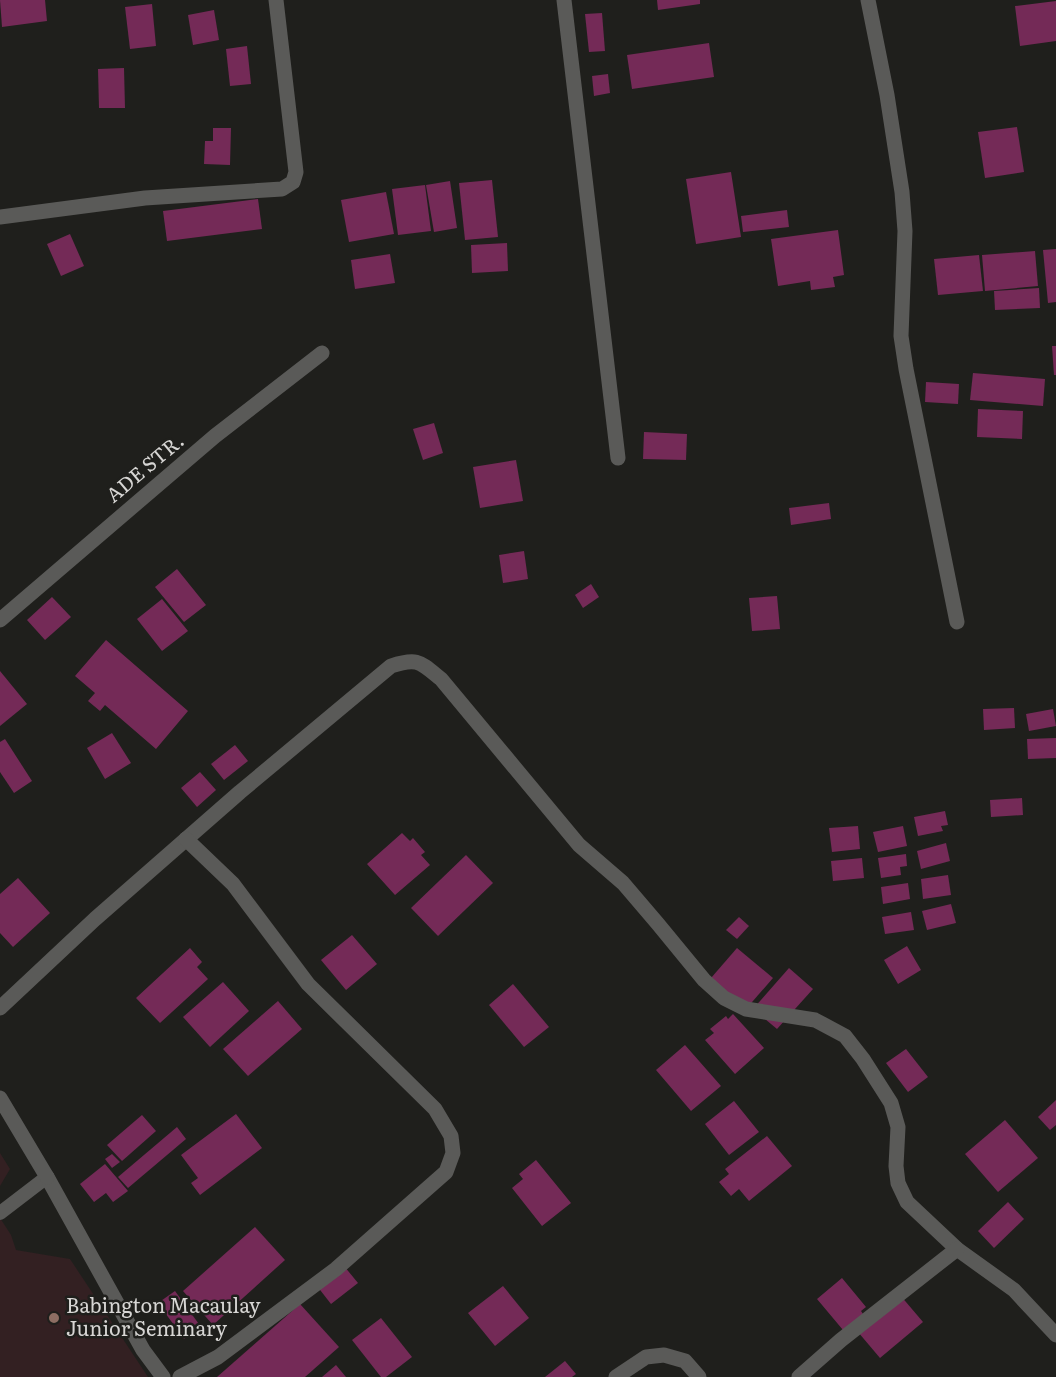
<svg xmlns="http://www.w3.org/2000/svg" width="1056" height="1377" viewBox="0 0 1056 1377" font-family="Literata,serif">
  <rect width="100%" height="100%" fill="#1f1f1c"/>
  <g fill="#332022">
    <polygon points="0,1153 10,1169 0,1186"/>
    <polygon points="0,1218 11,1235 16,1250 70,1259 148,1377 0,1377"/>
  </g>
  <g fill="#742a57">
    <polygon points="0,0 45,0 47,21 2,27"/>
    <polygon points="657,0 700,0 700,4 658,10"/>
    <polygon points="1056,1 1056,41 1020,46 1015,6"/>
    <polygon points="152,4 156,46 130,49 125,7"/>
    <polygon points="214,10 219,40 193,45 188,15"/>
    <polygon points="602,13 605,51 589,52 585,14"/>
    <polygon points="709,43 714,77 632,89 627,55"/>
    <polygon points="247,46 251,84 230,86 226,49"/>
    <polygon points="124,68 125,108 99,108 98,69"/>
    <polygon points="608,74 610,93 594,96 592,76"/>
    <polygon points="1017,127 1024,172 985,178 978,132"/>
    <polygon points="213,128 231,128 230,165 204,164 205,141 213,141"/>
    <polygon points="731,172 741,237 696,244 686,179"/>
    <polygon points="492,180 498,237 465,240 459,183"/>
    <polygon points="450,181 457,228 434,232 426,185"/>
    <polygon points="425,185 431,231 398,235 392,189"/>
    <polygon points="386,192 394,234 349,242 341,200"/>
    <polygon points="258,199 262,229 167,241 163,211"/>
    <polygon points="787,210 789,227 743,232 741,216"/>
    <polygon points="838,230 844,275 833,277 835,287 811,290 810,281 778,286 771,239"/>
    <polygon points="70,234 84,266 61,276 47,244"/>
    <polygon points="507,243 508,271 472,273 471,245"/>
    <polygon points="1056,249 1056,302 1048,303 1043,250"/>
    <polygon points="1035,251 1038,286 985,291 982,255"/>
    <polygon points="390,254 395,283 355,289 351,260"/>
    <polygon points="979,255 983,291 938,295 934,259"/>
    <polygon points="1039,288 1040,308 995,310 994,291"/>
    <polygon points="1052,346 1056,346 1056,375 1054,375"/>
    <polygon points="973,373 1045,379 1043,406 970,400"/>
    <polygon points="926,382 959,384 958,404 925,402"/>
    <polygon points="978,409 1023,411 1022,439 977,437"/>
    <polygon points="434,423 443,453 423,460 413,429"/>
    <polygon points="644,432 687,434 686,460 643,459"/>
    <polygon points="516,460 523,501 480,508 473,467"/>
    <polygon points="829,503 831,519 791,525 789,508"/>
    <polygon points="524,551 528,579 503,583 499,555"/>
    <polygon points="177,569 206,605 184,622 155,587"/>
    <polygon points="591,584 599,597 583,608 575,595"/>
    <polygon points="777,596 780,629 752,631 749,598"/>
    <polygon points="52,597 71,617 45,640 27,620"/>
    <polygon points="162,599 188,631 162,651 137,619"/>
    <polygon points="106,640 188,711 156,749 105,705 100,711 88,701 95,693 75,676"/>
    <polygon points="0,671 27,704 0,726"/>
    <polygon points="1014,708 1015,728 984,730 983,709"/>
    <polygon points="1053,709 1056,726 1029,731 1026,714"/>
    <polygon points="112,733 131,763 105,779 87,748"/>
    <polygon points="1056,738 1056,758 1028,759 1027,739"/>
    <polygon points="5,739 32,781 14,793 0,772 0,742"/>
    <polygon points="235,745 248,761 224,780 211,764"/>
    <polygon points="200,772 216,790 197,807 181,788"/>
    <polygon points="1022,798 1023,815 991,817 990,800"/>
    <polygon points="945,811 948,825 941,826 943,831 918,836 914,817"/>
    <polygon points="858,826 860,849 832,852 829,828"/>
    <polygon points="903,826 907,846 878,852 873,832"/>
    <polygon points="402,833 410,841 413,838 425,852 421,855 430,865 395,895 367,864"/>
    <polygon points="946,843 950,861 921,869 917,851"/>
    <polygon points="906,854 907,866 900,867 901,875 881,878 878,858"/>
    <polygon points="466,855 493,883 438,936 411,908"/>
    <polygon points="862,858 864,878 833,881 831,861"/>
    <polygon points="948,875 951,895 923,899 921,879"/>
    <polygon points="18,878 50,913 13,947 0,933 0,894"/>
    <polygon points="908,883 910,899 883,904 881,887"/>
    <polygon points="951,904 956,923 927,930 922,911"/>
    <polygon points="911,912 914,930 885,934 882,917"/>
    <polygon points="739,917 749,926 737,939 726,930"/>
    <polygon points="352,935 377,964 346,990 321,960"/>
    <polygon points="907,946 921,970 898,984 884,960"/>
    <polygon points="190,948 202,962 197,967 208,979 160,1023 136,998"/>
    <polygon points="737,948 773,978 746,1009 711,978"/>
    <polygon points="789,968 813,989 777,1029 753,1009"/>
    <polygon points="223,982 249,1011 210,1047 183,1017"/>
    <polygon points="513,984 549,1027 524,1047 489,1005"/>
    <polygon points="278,1001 302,1029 248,1076 223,1049"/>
    <polygon points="733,1014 764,1048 735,1074 705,1040 714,1033 710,1029 726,1016 728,1019"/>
    <polygon points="685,1045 721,1086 691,1111 656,1070"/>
    <polygon points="906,1049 928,1077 908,1092 886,1063"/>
    <polygon points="1056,1100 1056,1125 1050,1130 1038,1117"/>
    <polygon points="734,1101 759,1132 729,1155 705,1124"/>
    <polygon points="236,1114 262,1148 200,1195 191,1183 198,1178 181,1155"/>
    <polygon points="142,1115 156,1131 122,1161 107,1145"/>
    <polygon points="1005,1120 1038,1158 998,1192 965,1154"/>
    <polygon points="177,1127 186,1139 128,1188 118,1177"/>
    <polygon points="767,1136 792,1166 749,1201 739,1189 731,1196 719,1182 729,1174 725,1169"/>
    <polygon points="112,1154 120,1162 112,1168 105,1159"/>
    <polygon points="536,1160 571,1203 542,1226 512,1188 523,1179 519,1174"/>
    <polygon points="105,1164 128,1191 113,1202 106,1193 94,1202 80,1184"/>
    <polygon points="1008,1202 1024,1219 994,1248 978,1231"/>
    <polygon points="255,1227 285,1260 213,1325 183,1291"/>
    <polygon points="344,1266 358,1283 331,1304 317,1286"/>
    <polygon points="842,1278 866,1307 861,1311 863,1314 843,1330 817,1299"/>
    <polygon points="503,1286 529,1318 495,1346 468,1313"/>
    <polygon points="175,1291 201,1327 184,1339 158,1303"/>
    <polygon points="900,1295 923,1322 880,1358 858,1332"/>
    <polygon points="300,1304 339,1347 305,1377 217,1377"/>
    <polygon points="381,1318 412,1357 386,1377 381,1377 352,1340"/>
    <polygon points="565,1361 576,1374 572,1377 545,1377"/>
    <polygon points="336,1365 346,1377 322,1377"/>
  </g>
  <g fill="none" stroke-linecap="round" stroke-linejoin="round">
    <polyline stroke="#5a5a58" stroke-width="14" points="0,1213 47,1177"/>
    <g stroke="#5a5a58" stroke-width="15">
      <polyline points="564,0 618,458"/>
      <polyline points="868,0 887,95 902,192 905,231 901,336 906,369 957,622"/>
      <polyline points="0,217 145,198 282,189 293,182 296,172 276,0"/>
      <polyline points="0,620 215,436 322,353"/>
      <path d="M0,1008l95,-89 145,-127 151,-126c27,-9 29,-4 50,13l138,166 44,38 35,41 46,56 20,18 22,11 69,11 30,16 18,23 28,44 7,24 -2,39 2,17 9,19 50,47 57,41 42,45"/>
      <polyline points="47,1177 143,1350 163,1377"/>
      <polyline points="180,1377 218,1357 336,1269 446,1172 453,1153 451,1136 435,1109 308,984 233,884 186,839"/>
      <polyline points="616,1377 646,1357 664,1355 685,1361 699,1377"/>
      <polyline points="799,1377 841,1340 957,1249"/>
    </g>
    <polyline stroke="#5a5a58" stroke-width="15" points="0,1098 47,1177"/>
  </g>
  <circle fill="#8d6e63" stroke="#1f1f1c" stroke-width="2" cx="54" cy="1318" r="6"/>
  <g text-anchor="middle" stroke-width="5" stroke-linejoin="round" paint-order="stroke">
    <g font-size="20" fill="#d7d6d4" stroke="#1f1f1c">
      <text transform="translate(145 468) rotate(-40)" y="7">ADE STR.</text>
    </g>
    <g font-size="20" fill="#d7d6d4" stroke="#1f1f1c" text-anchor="start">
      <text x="66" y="1313">Babington Macaulay<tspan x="66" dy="23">Junior Seminary</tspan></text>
    </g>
  </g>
</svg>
